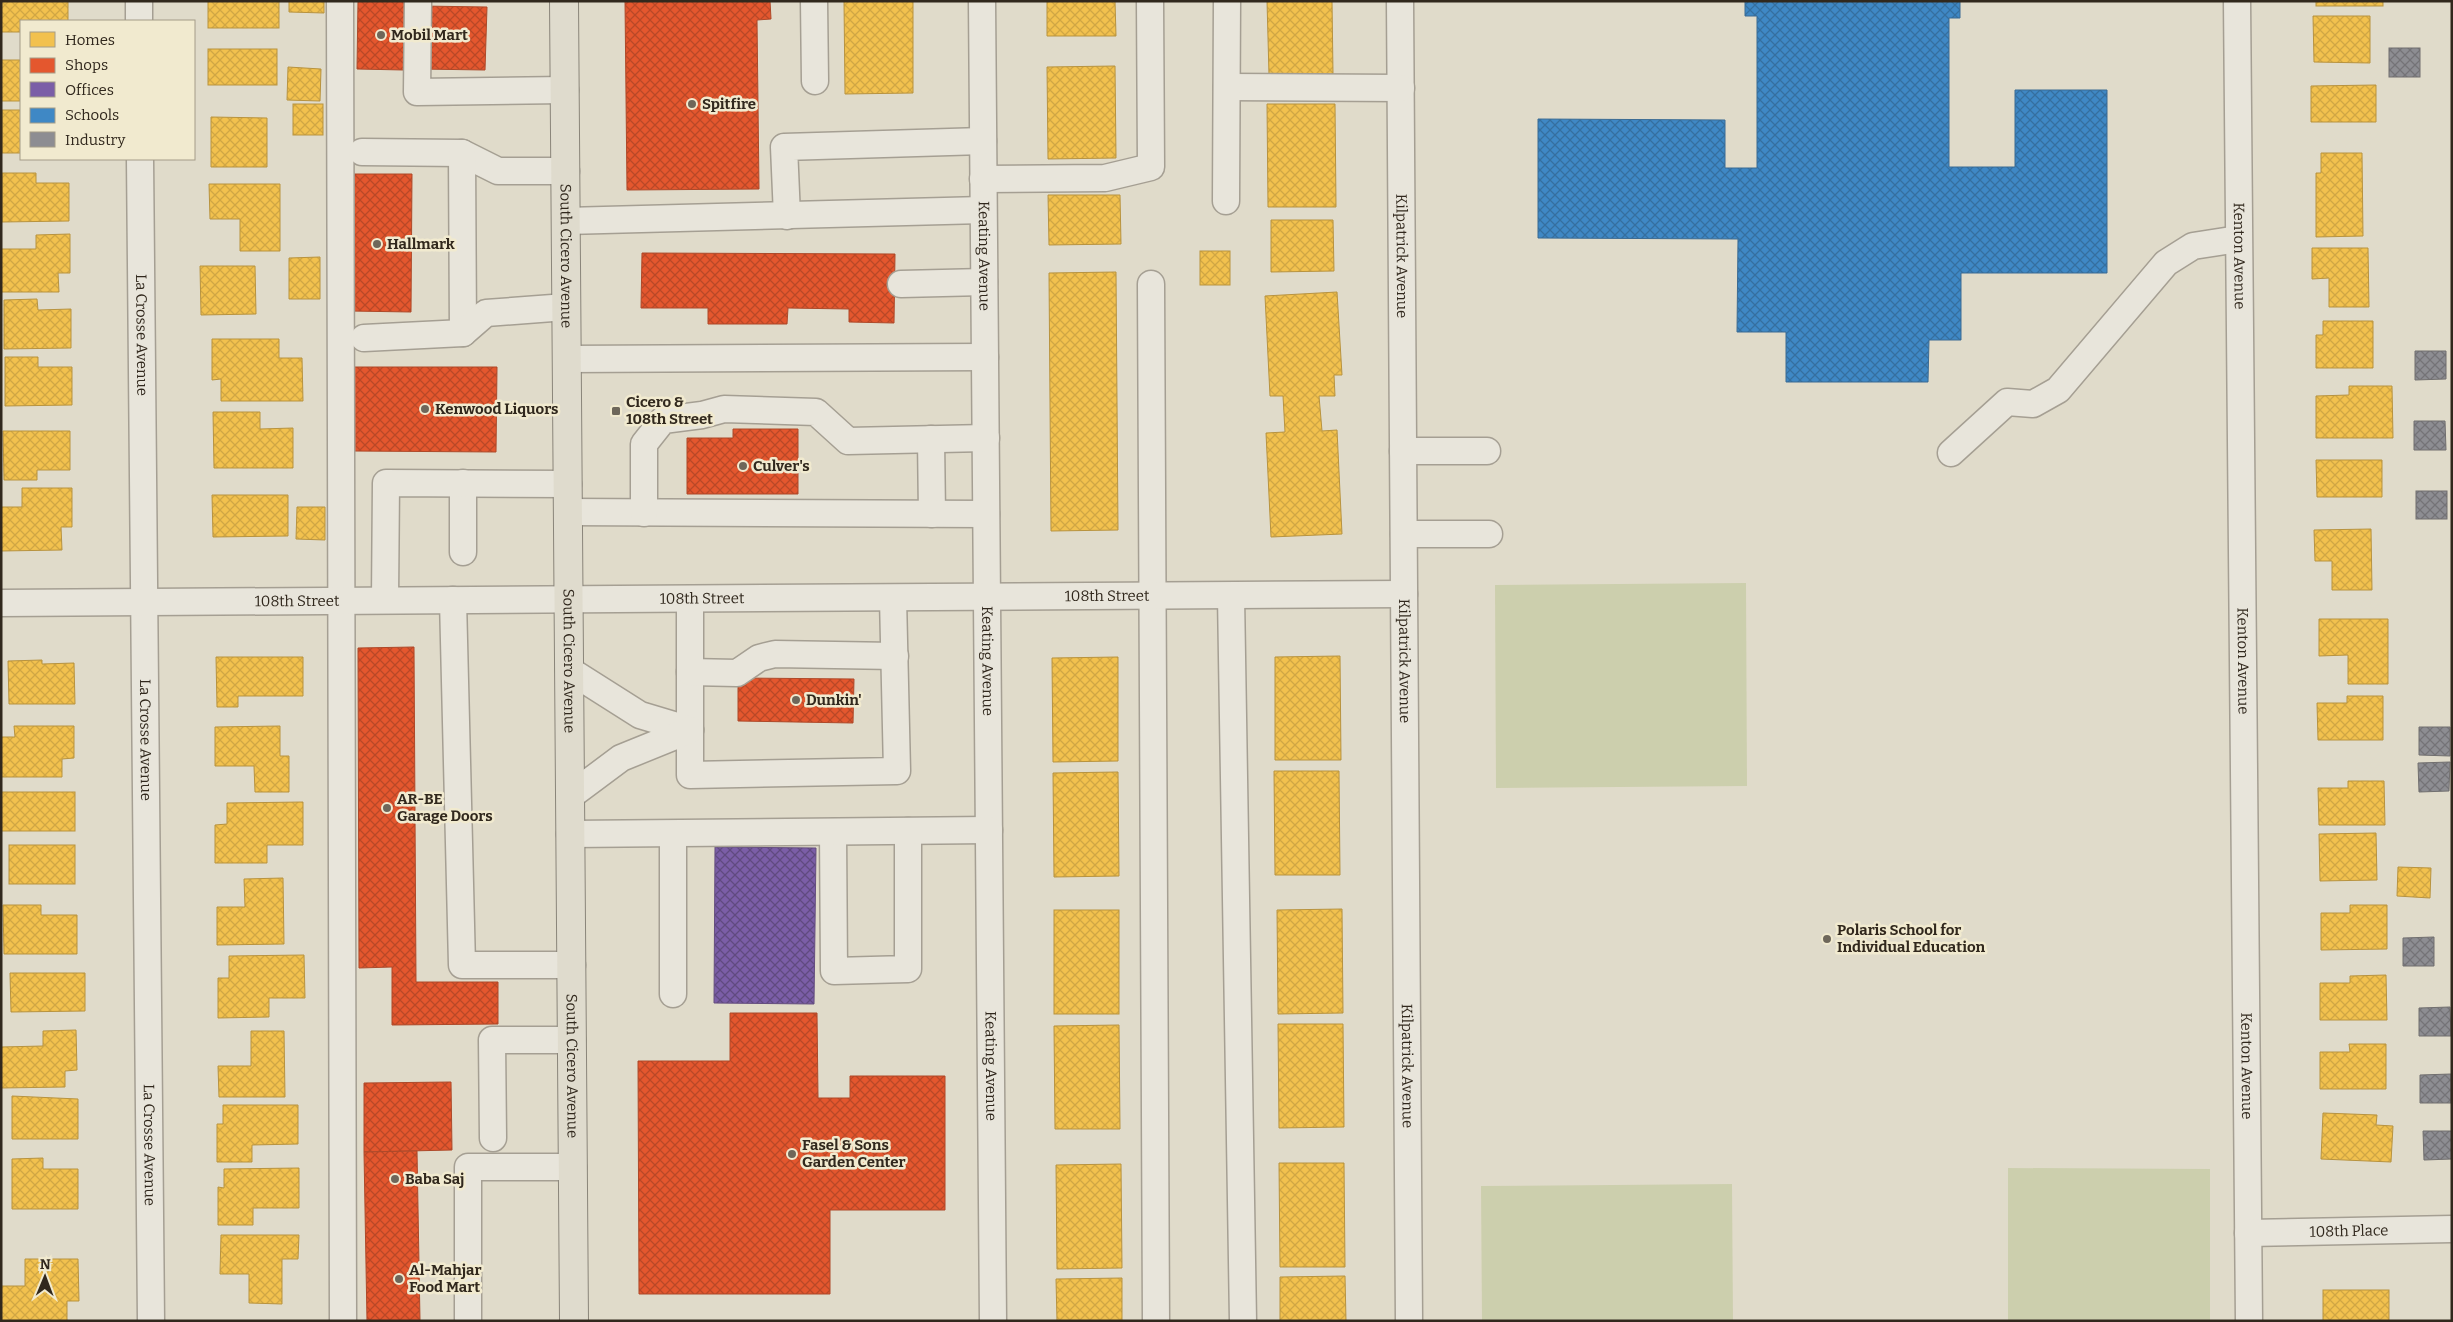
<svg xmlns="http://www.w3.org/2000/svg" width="2453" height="1322" viewBox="0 0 2453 1322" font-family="Bitter,serif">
  <defs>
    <pattern id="homes-cross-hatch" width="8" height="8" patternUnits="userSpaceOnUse" patternTransform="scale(1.25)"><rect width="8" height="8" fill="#f2c14e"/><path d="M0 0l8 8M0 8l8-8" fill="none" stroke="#d0a644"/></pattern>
    <pattern id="shops-cross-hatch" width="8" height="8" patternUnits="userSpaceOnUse" patternTransform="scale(1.25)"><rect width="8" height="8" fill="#e4572e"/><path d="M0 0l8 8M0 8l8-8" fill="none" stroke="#b94827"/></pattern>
    <pattern id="offices-cross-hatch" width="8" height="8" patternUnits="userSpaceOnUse" patternTransform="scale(1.25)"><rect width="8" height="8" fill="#7b5ea7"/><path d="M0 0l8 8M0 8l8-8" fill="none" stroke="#604a80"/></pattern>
    <pattern id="schools-cross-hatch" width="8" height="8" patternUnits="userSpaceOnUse" patternTransform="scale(1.25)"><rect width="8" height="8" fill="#3f88c5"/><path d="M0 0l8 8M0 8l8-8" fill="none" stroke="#356f9f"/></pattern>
    <pattern id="industry-cross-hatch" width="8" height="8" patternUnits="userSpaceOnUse" patternTransform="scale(1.25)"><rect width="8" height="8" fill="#8d8d92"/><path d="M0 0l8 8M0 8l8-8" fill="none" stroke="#747377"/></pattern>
  </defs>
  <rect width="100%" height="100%" fill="#e0dbca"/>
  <g fill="#cccfad">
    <polygon points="1746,583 1747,786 1496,788 1495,585"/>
    <polygon points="2008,1168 2210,1169 2210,1321 2008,1321"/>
    <polygon points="1732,1184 1733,1321 1482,1321 1481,1186"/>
  </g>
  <g fill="url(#homes-cross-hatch)" stroke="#b8933f">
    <polygon points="1,1 68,1 68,21 21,21 21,32 1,32"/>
    <rect x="208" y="1" width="71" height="27"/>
    <polygon points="289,1 324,1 324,13 289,12"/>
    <polygon points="844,1 913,1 913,93 845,94"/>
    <polygon points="1047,1 1115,1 1116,36 1047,36"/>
    <polygon points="1267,1 1332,1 1333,74 1269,75"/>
    <rect x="2316" y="1" width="67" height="5"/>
    <polygon points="2313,16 2370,16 2370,63 2314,62"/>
    <rect x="208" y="49" width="69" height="36"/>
    <rect x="1" y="60" width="20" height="41"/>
    <polygon points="1115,66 1116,158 1048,159 1047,67"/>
    <polygon points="288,67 321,69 320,101 287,100"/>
    <polygon points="2376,85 2376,122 2311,122 2311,86"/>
    <rect x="293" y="104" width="30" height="31"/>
    <polygon points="1267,104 1335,104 1336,207 1268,207"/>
    <rect x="2" y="110" width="19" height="43"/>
    <polygon points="211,117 267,118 267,167 211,167"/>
    <polygon points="2321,153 2362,153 2363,236 2316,237 2316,173 2321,173"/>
    <polygon points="2,173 36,173 36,183 69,183 69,221 2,222"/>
    <polygon points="209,184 280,184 280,251 240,251 240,219 210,219"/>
    <polygon points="1048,195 1120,195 1121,244 1049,245"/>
    <polygon points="1271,220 1333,220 1334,271 1271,272"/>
    <polygon points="70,234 70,273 58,273 59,292 1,292 1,249 36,249 36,235"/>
    <polygon points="2312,248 2368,248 2369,307 2329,307 2329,278 2312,279"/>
    <rect x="1200" y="251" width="30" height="34"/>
    <polygon points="320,257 320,299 289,299 289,258"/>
    <polygon points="200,266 255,266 256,314 201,315"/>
    <polygon points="1116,272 1118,530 1051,531 1049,273"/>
    <polygon points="1337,292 1342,375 1334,375 1335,396 1319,396 1322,431 1337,430 1342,534 1271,537 1266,433 1285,432 1283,396 1270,396 1265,296"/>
    <polygon points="37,299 38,310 71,309 71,348 4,349 4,300"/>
    <polygon points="2323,321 2373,321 2373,368 2316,368 2316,335 2323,335"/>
    <polygon points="212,339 279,339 279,358 302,358 303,401 221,401 221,379 212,380"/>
    <polygon points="5,357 38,357 38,367 72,367 72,405 5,406"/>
    <polygon points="2349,386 2392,386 2393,438 2316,438 2316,396 2349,395"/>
    <polygon points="213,412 260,412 260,429 293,428 293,468 214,468"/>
    <polygon points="3,431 70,431 70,470 37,470 37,480 4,480"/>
    <polygon points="2316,460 2382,460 2382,497 2317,497"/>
    <polygon points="22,488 72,488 72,527 61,527 62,550 1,551 1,507 22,507"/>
    <polygon points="212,495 288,495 288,536 213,537"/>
    <polygon points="297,507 325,507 325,540 296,539"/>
    <polygon points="2371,529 2372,590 2332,590 2332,561 2315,561 2314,530"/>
    <polygon points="2319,619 2388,619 2388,684 2348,684 2348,655 2319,656"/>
    <polygon points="1340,656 1341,760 1275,760 1275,657"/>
    <polygon points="216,657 303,657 303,696 238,696 238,707 217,707"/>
    <polygon points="1118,657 1118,761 1053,762 1052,658"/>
    <polygon points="42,660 42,664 74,663 75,704 9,704 8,661"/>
    <polygon points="2347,696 2383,696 2383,740 2318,740 2317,703 2347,703"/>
    <polygon points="14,726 74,726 74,758 62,759 62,777 1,777 1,737 15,737"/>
    <polygon points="280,726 280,756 289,756 289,792 255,792 254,766 215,766 215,727"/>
    <polygon points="1274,771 1339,771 1340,875 1275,875"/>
    <polygon points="1118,772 1119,876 1054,877 1053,773"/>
    <polygon points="2348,781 2384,781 2385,825 2319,825 2318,788 2348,788"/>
    <rect x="1" y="792" width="74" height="39"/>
    <polygon points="303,802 303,845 267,845 267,863 215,863 215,825 227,824 227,803"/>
    <polygon points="2376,833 2377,880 2320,881 2319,834"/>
    <rect x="9" y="845" width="66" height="39"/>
    <polygon points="2398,867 2431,868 2430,898 2397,896"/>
    <polygon points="283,878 284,944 217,945 217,907 245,907 244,879"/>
    <polygon points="3,905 41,905 41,915 77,915 77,954 4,954"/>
    <polygon points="2350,905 2387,905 2387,949 2321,950 2321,913 2350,913"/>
    <polygon points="1342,909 1343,1013 1278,1014 1277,910"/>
    <rect x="1054" y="910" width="65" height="104"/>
    <polygon points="304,955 305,998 269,998 269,1017 218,1018 218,978 229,978 229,956"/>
    <polygon points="10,973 85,973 85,1011 11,1012"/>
    <polygon points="2386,975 2387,1020 2320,1020 2320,983 2350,983 2350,976"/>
    <polygon points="1278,1024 1343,1024 1344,1127 1279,1128"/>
    <polygon points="1119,1025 1120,1129 1055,1129 1054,1026"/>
    <polygon points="76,1030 77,1070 65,1071 65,1087 1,1088 1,1047 43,1046 43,1031"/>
    <polygon points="251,1031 284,1031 285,1097 219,1097 218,1066 251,1066"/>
    <polygon points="2349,1044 2386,1044 2386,1089 2320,1089 2320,1052 2350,1052"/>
    <polygon points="12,1096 78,1099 78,1139 12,1139"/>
    <polygon points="223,1105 298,1105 298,1144 252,1145 252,1162 217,1162 217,1124 223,1124"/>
    <polygon points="2323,1113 2377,1115 2376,1125 2393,1126 2391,1162 2321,1159"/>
    <polygon points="43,1158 43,1169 78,1169 78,1209 12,1209 12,1159"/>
    <polygon points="1279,1163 1344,1163 1345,1267 1280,1267"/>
    <polygon points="1121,1164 1122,1268 1057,1269 1056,1165"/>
    <polygon points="299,1168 299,1208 253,1208 253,1225 218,1225 218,1187 224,1188 224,1169"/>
    <polygon points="221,1235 299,1235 298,1259 282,1259 282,1304 249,1303 249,1274 220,1274"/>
    <polygon points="25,1259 78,1259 79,1301 67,1301 67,1321 1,1321 1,1286 25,1286"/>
    <polygon points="1345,1276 1346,1321 1280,1321 1280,1277"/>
    <polygon points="1122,1278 1122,1321 1057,1321 1056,1279"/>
    <rect x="2323" y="1290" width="66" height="31"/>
  </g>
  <g fill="url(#shops-cross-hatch)" stroke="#ae4929">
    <polygon points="358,1 405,1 404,70 357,69"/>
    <polygon points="625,1 770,1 771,19 757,20 759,189 627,190"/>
    <polygon points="421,6 487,7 485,70 420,69"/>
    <polygon points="351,174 412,174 411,312 350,311"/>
    <polygon points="642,253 895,254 894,323 849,322 849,309 788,308 787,324 708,324 708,308 641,308"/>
    <polygon points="353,367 497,367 496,452 353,451"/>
    <polygon points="733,429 798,429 798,494 687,494 687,438 733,438"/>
    <polygon points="414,647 416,982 498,982 498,1024 392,1025 392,967 359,968 358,648"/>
    <polygon points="738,678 854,679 853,723 738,721"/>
    <polygon points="730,1013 817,1013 818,1098 850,1098 850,1076 945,1076 945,1210 830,1210 830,1294 639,1294 638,1061 730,1061"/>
    <polygon points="451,1082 452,1150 364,1152 364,1083"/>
    <polygon points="417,1151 420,1321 367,1321 364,1152"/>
  </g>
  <polygon fill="url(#offices-cross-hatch)" stroke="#654e7e" points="715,847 816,848 814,1004 714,1003"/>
  <polygon fill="url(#schools-cross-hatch)" stroke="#3b6b93" points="1745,1 1960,1 1960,18 1949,18 1949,167 2015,167 2015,90 2107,90 2107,273 1961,273 1961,340 1929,340 1928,382 1786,382 1786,332 1737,332 1738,239 1538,238 1538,119 1725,120 1725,168 1757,168 1757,16 1745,16"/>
  <g fill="url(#industry-cross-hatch)" stroke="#716f6f">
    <rect x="2389" y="48" width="31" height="29"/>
    <polygon points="2415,351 2446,351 2446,379 2415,380"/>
    <polygon points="2414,421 2445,421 2446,450 2414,450"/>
    <rect x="2416" y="491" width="31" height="28"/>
    <polygon points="2419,727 2450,727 2450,756 2419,755"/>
    <polygon points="2450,762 2449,791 2419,792 2418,763"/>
    <polygon points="2434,937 2434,966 2403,966 2403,938"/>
    <polygon points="2450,1007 2451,1036 2419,1036 2419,1008"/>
    <polygon points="2451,1074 2451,1103 2420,1103 2420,1075"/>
    <polygon points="2423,1131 2452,1131 2452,1159 2424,1160"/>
  </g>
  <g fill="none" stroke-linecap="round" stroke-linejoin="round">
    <g stroke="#a59f93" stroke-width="29">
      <g id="minor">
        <polyline points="139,1 139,21"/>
        <polyline points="340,1 343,1321"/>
        <polyline points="418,1 417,92 565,90"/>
        <polyline points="814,1 815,81"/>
        <path id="s1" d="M982,1l11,1320"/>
        <path id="s2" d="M1400,1l9,1320"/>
        <path id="s3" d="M2237,1l12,1320"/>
        <polyline points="1227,87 1401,88"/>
        <polyline points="362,152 462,153 498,171 566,171"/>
        <polyline points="462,153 463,333"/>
        <path id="s4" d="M140,159l11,1162"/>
        <polyline points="983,179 1105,178 1151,167 1150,1"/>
        <polyline points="1226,201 1227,1"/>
        <polyline points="787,216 784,147 983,141"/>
        <polyline points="566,221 983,210"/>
        <polyline points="901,284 984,282"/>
        <polyline points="1151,284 1156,1321"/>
        <polyline points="364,338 463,333 486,313 566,307"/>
        <polyline points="567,359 985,357"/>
        <polyline points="931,439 932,514"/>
        <polyline points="1403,451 1487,451"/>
        <polyline points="1951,453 2007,402 2033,404 2058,390 2166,263 2193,246 2238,239"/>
        <polyline points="568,512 986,514"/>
        <polyline points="644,513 644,444 663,420 702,415 724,409 816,412 848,441 986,438"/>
        <polyline points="1404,534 1489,534"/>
        <polyline points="463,552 463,483"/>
        <polyline points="1231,596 1243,1321"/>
        <polyline points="690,599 690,775 897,771 893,598"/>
        <polyline points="385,600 386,483 568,484"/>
        <polyline points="453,600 462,965 572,965"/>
        <path id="s5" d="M1,603l1403,-9"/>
        <polyline points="569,670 640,715 690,730"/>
        <polyline points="690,672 737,673 759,658 775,654 895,656"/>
        <polyline points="570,796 621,758 690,730"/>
        <polyline points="833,832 834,971 908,969 908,831"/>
        <polyline points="570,834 989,830"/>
        <polyline points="673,994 673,834"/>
        <polyline points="493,1138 492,1040 572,1040"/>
        <path id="s6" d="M2248,1233l204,-4"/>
        <polyline points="468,1321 468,1167 573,1167"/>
      </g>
    </g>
    <g stroke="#8a857a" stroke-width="30">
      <g id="major">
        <path id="s7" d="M564,1l10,1320"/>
      </g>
    </g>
    <use href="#minor" stroke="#e8e5db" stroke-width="26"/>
    <use href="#major" stroke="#dfdbcd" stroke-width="28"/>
  </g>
  <g fill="#6e675a" stroke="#f1eacf" stroke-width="2">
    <circle cx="381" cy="35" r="5"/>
    <circle cx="692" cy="104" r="5"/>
    <circle cx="377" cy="244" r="5"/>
    <circle cx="425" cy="409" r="5"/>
    <rect x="611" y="406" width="10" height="10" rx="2.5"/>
    <circle cx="743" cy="466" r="5"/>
    <circle cx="796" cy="700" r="5"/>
    <circle cx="387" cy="808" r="5"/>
    <circle cx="1827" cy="939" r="5"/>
    <circle cx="792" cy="1154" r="5"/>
    <circle cx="395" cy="1179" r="5"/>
    <circle cx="399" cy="1279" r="5"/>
  </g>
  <g text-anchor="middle" stroke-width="5" stroke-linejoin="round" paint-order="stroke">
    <g font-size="15" font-weight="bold" fill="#31281d" stroke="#f1eacf" text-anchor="start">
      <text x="391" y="40">Mobil Mart</text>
      <text x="702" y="109">Spitfire</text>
      <text x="387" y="249">Hallmark</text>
      <text x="626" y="407">Cicero &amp;<tspan x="626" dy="17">108th Street</tspan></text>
      <text x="435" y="414">Kenwood Liquors</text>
      <text x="753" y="471">Culver's</text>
      <text x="806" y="705">Dunkin'</text>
      <text x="397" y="804">AR-BE<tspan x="397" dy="17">Garage Doors</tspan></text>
      <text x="1837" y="935">Polaris School for<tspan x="1837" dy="17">Individual Education</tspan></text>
      <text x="802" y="1150">Fasel &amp; Sons<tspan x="802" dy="17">Garden Center</tspan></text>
      <text x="405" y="1184">Baba Saj</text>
      <text x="409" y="1275">Al-Mahjar<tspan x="409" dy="17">Food Mart</tspan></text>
    </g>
    <g font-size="15" fill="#31281d" stroke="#f1eacf">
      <text dy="5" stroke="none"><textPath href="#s7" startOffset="255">South Cicero Avenue</textPath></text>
      <text dy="5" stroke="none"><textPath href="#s1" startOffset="255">Keating Avenue</textPath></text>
      <text dy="5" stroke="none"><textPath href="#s2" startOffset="255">Kilpatrick Avenue</textPath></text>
      <text dy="5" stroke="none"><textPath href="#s3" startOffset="255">Kenton Avenue</textPath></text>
      <text dy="5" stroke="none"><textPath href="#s4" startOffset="176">La Crosse Avenue</textPath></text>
      <text dy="5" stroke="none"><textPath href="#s5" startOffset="1106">108th Street</textPath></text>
      <text dy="5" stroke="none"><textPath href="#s5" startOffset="701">108th Street</textPath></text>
      <text dy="5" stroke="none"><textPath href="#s5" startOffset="296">108th Street</textPath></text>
      <text dy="5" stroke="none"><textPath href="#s7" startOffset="660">South Cicero Avenue</textPath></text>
      <text dy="5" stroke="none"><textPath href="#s1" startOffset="660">Keating Avenue</textPath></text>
      <text dy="5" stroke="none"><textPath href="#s2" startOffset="660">Kilpatrick Avenue</textPath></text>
      <text dy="5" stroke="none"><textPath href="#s3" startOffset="660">Kenton Avenue</textPath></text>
      <text dy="5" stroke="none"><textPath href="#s4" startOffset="581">La Crosse Avenue</textPath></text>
      <text dy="5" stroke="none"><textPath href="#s7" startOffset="1065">South Cicero Avenue</textPath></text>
      <text dy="5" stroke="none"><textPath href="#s1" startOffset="1065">Keating Avenue</textPath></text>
      <text dy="5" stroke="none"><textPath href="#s2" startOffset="1065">Kilpatrick Avenue</textPath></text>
      <text dy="5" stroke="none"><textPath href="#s3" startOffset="1065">Kenton Avenue</textPath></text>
      <text dy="5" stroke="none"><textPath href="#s4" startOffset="986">La Crosse Avenue</textPath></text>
      <text dy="5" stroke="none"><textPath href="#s6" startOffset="101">108th Place</textPath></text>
    </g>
  </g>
  <rect width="2453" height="1322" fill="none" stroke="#31281d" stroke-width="5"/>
  <rect x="20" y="20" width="175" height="140" fill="#f1eacf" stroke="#a49c88"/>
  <rect x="30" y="32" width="25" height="15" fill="#f2c14e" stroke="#a49c88"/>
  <text x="65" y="45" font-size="15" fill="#31281d">Homes</text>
  <rect x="30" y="58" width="25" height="15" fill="#e4572e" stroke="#a49c88"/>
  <text x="65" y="70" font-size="15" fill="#31281d">Shops</text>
  <rect x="30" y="82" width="25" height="15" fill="#7b5ea7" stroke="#a49c88"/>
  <text x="65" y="95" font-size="15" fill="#31281d">Offices</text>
  <rect x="30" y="108" width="25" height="15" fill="#3f88c5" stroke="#a49c88"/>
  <text x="65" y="120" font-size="15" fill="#31281d">Schools</text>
  <rect x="30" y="132" width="25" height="15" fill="#8d8d92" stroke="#a49c88"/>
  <text x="65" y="145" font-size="15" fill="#31281d">Industry</text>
  <g transform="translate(45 1277) rotate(1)" stroke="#f1eacf" stroke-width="4" paint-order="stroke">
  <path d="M0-4L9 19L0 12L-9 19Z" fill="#31281d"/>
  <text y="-8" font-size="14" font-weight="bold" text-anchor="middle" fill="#31281d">N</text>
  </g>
</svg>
